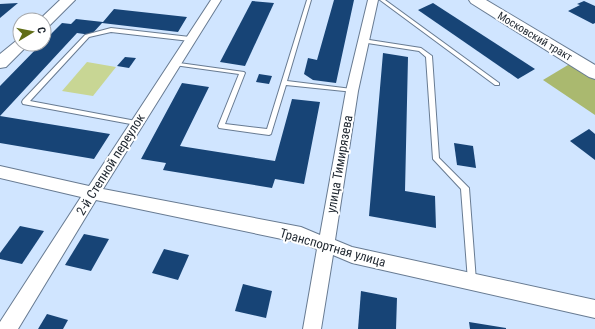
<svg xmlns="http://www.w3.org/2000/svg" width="595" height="329" viewBox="0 0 595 329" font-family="'Roboto Condensed',sans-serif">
  <rect width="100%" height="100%" fill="#d0e5ff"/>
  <polygon fill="#c8d694" points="87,62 116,67 93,96 62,91"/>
  <polygon fill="#aab96f" points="573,62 595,77 595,115 543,80"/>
  <g fill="#174476">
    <polygon points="334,0 354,0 336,83 313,80 304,74 308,58 317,60"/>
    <polygon points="252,1 274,3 245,66 220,62"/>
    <polygon points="584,1 595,6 595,23 593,24 568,11 580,5 577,4"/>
    <polygon points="18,3 0,18 0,4"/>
    <polygon points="433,3 535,69 518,79 418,10"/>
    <polygon points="114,9 187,17 178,32 102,23 91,35 77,33 0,116 110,134 94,159 0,143 0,86 41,44 44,44 44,41 62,23 71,24 76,19 103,22"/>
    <polygon points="383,53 408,57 405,191 435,196 436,228 369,216"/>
    <polygon points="125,57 136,58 129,68 117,66"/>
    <polygon points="259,74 272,76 269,84 256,82"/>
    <polygon points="182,83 209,87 180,146 275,161 292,99 320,102 304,184 275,179 272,188 163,170 166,163 141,159"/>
    <polygon points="589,129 595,134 595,160 570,141"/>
    <polygon points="454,143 473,146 476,168 457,165"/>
    <polygon points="20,226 44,231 22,264 0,259 0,253"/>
    <polygon points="84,234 109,239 91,271 65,265"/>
    <polygon points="164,249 189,255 178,280 152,273"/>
    <polygon points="243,284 272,291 266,318 235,311"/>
    <polygon points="361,291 397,298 396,329 358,329"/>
    <polygon points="47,314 68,320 63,329 38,329"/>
    <polygon points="469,322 506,328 506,329 470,329"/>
  </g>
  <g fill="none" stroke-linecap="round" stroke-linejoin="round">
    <g stroke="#687b92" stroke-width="2">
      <g id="lane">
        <polygon points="307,0 311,0 287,81 352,89 354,90 354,92 286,85 271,134 269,135 219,128 218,126 239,74 174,65 171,63 172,62 244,72 245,73 225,124 267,129"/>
        <polygon points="380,0 385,0 499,83 499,85 495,85"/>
        <polygon points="111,28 190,37 193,39 190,41 111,32 89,37 30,101 136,121 139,123 138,125 136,125 23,104 22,102 23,100 85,35"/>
        <polygon points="363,39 421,48 432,56 439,158 469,188 476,281 475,284 472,285 469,284 468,281 461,189 433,159 426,57 419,51 361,42 361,40"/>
      </g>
    </g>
    <g stroke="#687b92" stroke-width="2">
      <polygon id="street" points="211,0 221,0 103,189 301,227 320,235 346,91 368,0 378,0 358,91 335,240 352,247 595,300 595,318 352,263 333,255 321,329 303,329 317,249 301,243 96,200 18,329 0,329 0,322 81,197 0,178 0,166 89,186"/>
    </g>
    <g stroke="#687b92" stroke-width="2">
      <g id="secondary">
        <polygon points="60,0 75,0 49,26 44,27 44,20 39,20"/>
        <polygon points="20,40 20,44 29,44 6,67 0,68 0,54 16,41"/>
      </g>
    </g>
    <g stroke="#687b92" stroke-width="2">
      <polygon id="primary" points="469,0 486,0 595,65 595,79 589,77 471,3"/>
    </g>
    <use href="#lane" fill="#fff" fill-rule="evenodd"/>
    <use href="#street" fill="#fff" fill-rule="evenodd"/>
    <use href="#secondary" fill="#fff" fill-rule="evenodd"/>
    <use href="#primary" fill="#fff" fill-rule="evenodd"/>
  </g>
  <g text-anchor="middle" stroke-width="4" stroke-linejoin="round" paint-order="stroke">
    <g font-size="11" fill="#1e262f" stroke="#fff">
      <text transform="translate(535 36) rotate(31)" y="4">Московский тракт</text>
    </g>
    <g font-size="13" fill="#1e262f" stroke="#fff">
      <text transform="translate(110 164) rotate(-58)" y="5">2-й Степной переулок</text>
      <text transform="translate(339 164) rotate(-80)" y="5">улица Тимирязева</text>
      <text transform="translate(333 247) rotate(16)" y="5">Транспортная улица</text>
    </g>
  </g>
  <g transform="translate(32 32) rotate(80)"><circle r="19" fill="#ffffff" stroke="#a5a8ac"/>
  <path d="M0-3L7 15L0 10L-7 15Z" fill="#616e18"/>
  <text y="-6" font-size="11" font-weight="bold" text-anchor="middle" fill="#1e262f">С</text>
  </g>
</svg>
